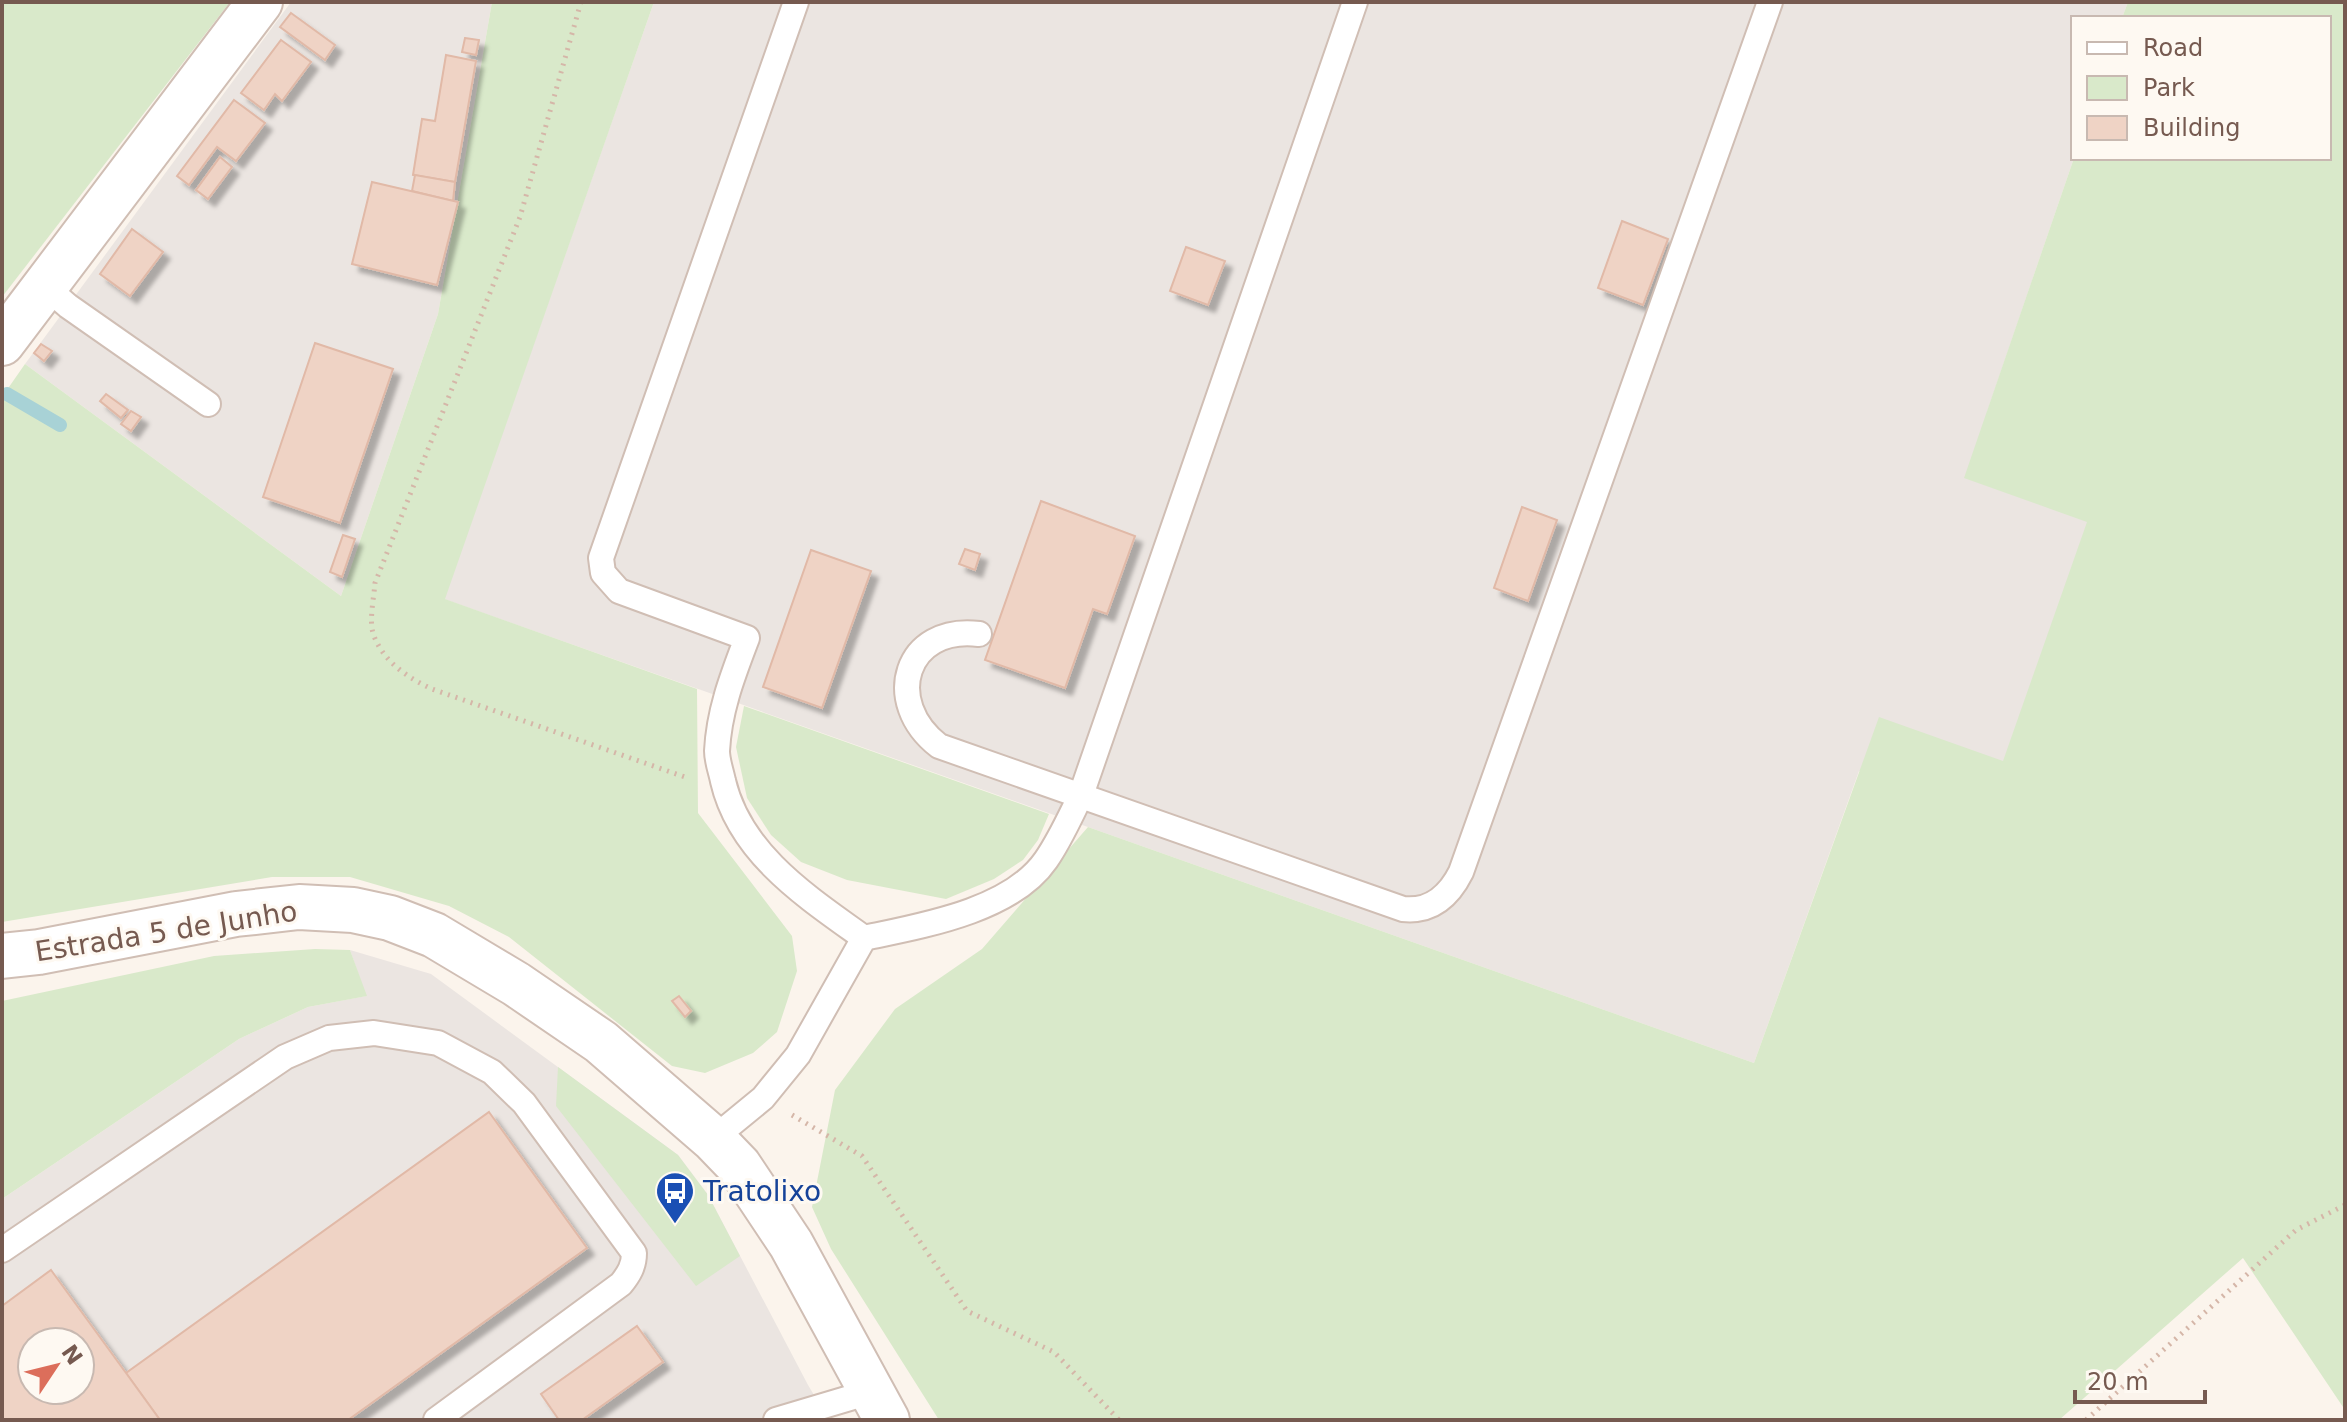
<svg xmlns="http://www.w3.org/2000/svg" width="2347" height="1422" viewBox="0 0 2347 1422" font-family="'DejaVu Sans',sans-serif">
  <defs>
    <filter id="shadow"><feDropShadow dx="7" dy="7" stdDeviation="2" flood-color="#0004"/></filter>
  </defs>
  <rect width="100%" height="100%" fill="#fbf4ec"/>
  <g fill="#ebe5e1" fill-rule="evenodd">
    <polygon points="291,2 492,2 438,314 341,596 25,364"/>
    <polygon points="654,2 2128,2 2122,18 2073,18 2074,158 1987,412 2182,481 2069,801 1859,771 1754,1063 444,599"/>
    <path d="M350,950l81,24 247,181 30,40 100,190 21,35h-827v-221l237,-160 69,-32 58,-11zM32,1342h48v48h-48z"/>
  </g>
  <g fill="#d9e9ca">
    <polygon points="2,2 230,2 2,297"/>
    <polygon points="492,2 654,2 445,599 697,689 698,813 792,936 797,971 777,1032 753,1053 705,1073 672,1066 509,937 449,906 350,877 272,877 2,922 2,397 25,364 341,596 438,314"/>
    <polygon points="2128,2 2345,2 2345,1410 2243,1258 2059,1420 939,1420 831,1249 812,1207 835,1090 895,1009 982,949 1088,827 1754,1063 1879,717 2003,761 2087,522 1964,478 2074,158 2329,158 2329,18 2122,18"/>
    <polygon points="744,706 1049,814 1038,840 1023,860 994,879 946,899 847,880 801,862 771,835 747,798 736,747"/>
    <polygon points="315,949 350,950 367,996 308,1007 239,1039 2,1199 2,1001 214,956"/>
    <polygon points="558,1067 678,1155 708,1195 740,1256 696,1286 556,1106"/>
  </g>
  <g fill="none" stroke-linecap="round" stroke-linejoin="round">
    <polyline stroke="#a8d2d6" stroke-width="14" points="7,394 60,425"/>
  </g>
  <g fill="#efd3c5" stroke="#e1b9a7" stroke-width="2" fill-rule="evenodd" filter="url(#shadow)">
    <polygon points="291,13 335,45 325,60 280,27"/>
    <polygon points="465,38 479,40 476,55 462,52"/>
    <polygon points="281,40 311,62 282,101 275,94 264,110 241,93"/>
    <polygon points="446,55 476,61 455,182 413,175 422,119 435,121"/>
    <polygon points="234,100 265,123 236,161 217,147 189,185 177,176"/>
    <polygon points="220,157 232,167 208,199 196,190"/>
    <polygon points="415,175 455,182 453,201 412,191"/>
    <polygon points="372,182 458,202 437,285 352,264"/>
    <polygon points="1622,221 1668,239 1643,305 1598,288"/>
    <polygon points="132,229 163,252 130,296 100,274"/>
    <polygon points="1186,247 1225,261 1208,305 1170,291"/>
    <polygon points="315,343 393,369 340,523 263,497"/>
    <polygon points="41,344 52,351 44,361 34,353"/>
    <polygon points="106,394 128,410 121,418 100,401"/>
    <polygon points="131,411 141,417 131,431 121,424"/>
    <polygon points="1041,501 1135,536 1107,614 1093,609 1065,688 985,660"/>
    <polygon points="1522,507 1557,520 1528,601 1494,588"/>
    <polygon points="343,535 355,539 342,577 330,572"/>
    <polygon points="965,549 980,554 975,570 959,564"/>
    <polygon points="811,550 871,571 822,708 763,687"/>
    <polygon points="679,996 691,1011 685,1017 672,1001"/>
    <polygon points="489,1112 587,1248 348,1420 160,1420 126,1373"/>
    <path d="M51,1270l75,103 34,47h-158v-114zM32,1342h48v48h-48z"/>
    <polygon points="637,1326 663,1362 582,1420 559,1420 541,1394"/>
  </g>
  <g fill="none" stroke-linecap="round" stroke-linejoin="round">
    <g stroke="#d0beb4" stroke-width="28">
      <g id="service">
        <path d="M796,2l-195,556 2,15 16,18 128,47c-14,37 -28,72 -30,113 0,10 4,20 6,30 17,73 84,116 141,157"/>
        <polyline points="45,286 68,306 208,404"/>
        <path d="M979,634c-74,-9 -97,68 -40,112l464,163c28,3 46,-13 58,-37l309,-870"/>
        <path d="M713,1139l50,-41 35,-43 66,-117c57,-12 147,-27 182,-78 14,-20 24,-43 35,-65l274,-793"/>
        <path d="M2,1250l283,-193 44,-19 45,-5 64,10 54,29 32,31 110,150c0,13 -5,21 -13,31l-185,136"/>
        <polyline points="776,1420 870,1392"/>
      </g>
    </g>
    <g stroke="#d0beb4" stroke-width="48">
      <polyline id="minor" points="2,956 39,952 236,914 299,907 353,910 390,918 434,935 516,984 601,1042 713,1139 739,1166 791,1244 887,1420"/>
    </g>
    <g stroke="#d0beb4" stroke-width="48">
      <polyline id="tertiary" points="2,343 260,2"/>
    </g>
    <g stroke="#d5b6a8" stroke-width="5" stroke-dasharray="2 6" stroke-linecap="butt">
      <path d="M581,2l-61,215 -145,366c-1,14 -6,37 -2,50 9,28 35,45 59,56l253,88"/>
      <polyline points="792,1115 862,1156 967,1311 1054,1352 1119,1420"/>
      <polyline points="2086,1420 2296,1230 2345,1205"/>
    </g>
    <use href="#service" stroke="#fff" stroke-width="24"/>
    <use href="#minor" stroke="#fff" stroke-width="44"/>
    <use href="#tertiary" stroke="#fff" stroke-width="44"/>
  </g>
  <defs>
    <g id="bus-pin" transform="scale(2)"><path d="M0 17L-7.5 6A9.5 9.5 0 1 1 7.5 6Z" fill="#1a4fb4" stroke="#fef9f2"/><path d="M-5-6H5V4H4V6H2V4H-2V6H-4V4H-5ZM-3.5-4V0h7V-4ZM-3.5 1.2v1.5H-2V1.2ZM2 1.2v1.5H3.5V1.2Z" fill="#fff"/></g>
  </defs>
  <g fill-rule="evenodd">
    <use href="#bus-pin" x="675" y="1191"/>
  </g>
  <g text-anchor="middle" stroke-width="6" stroke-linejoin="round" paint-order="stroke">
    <g font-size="28" fill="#765a50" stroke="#fef9f2">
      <text transform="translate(166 931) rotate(-9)" y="10">Estrada 5 de Junho</text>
    </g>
    <g font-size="28" fill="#164399" stroke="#fef9f2" text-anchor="start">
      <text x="703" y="1201">Tratolixo</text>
    </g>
  </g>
  <rect width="2347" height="1422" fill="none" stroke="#765a50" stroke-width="8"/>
  <rect x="2071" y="16" width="260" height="144" fill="#fef9f2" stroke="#c8b9b1" stroke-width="2"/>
  <rect x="2087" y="42" width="40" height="12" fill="#ffffff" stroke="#c8b9b1" stroke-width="2"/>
  <text x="2143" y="56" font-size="24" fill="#765a50">Road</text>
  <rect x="2087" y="76" width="40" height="24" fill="#d9e9ca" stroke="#c8b9b1" stroke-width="2"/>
  <text x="2143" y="96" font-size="24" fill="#765a50">Park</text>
  <rect x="2087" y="116" width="40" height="24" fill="#efd3c5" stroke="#c8b9b1" stroke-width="2"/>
  <text x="2143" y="136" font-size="24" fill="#765a50">Building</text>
  <g transform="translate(56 1366) rotate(55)"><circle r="38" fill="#fef9f2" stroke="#c8b9b1" stroke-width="2"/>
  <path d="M0-6L14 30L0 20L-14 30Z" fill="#dc6e5b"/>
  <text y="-12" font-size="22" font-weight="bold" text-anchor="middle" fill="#765a50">N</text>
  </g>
  <path d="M2075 1390v12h130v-12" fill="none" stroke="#765a50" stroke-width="4"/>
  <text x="2087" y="1390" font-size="24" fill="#765a50" stroke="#fef9f2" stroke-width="6" paint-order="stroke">20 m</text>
</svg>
